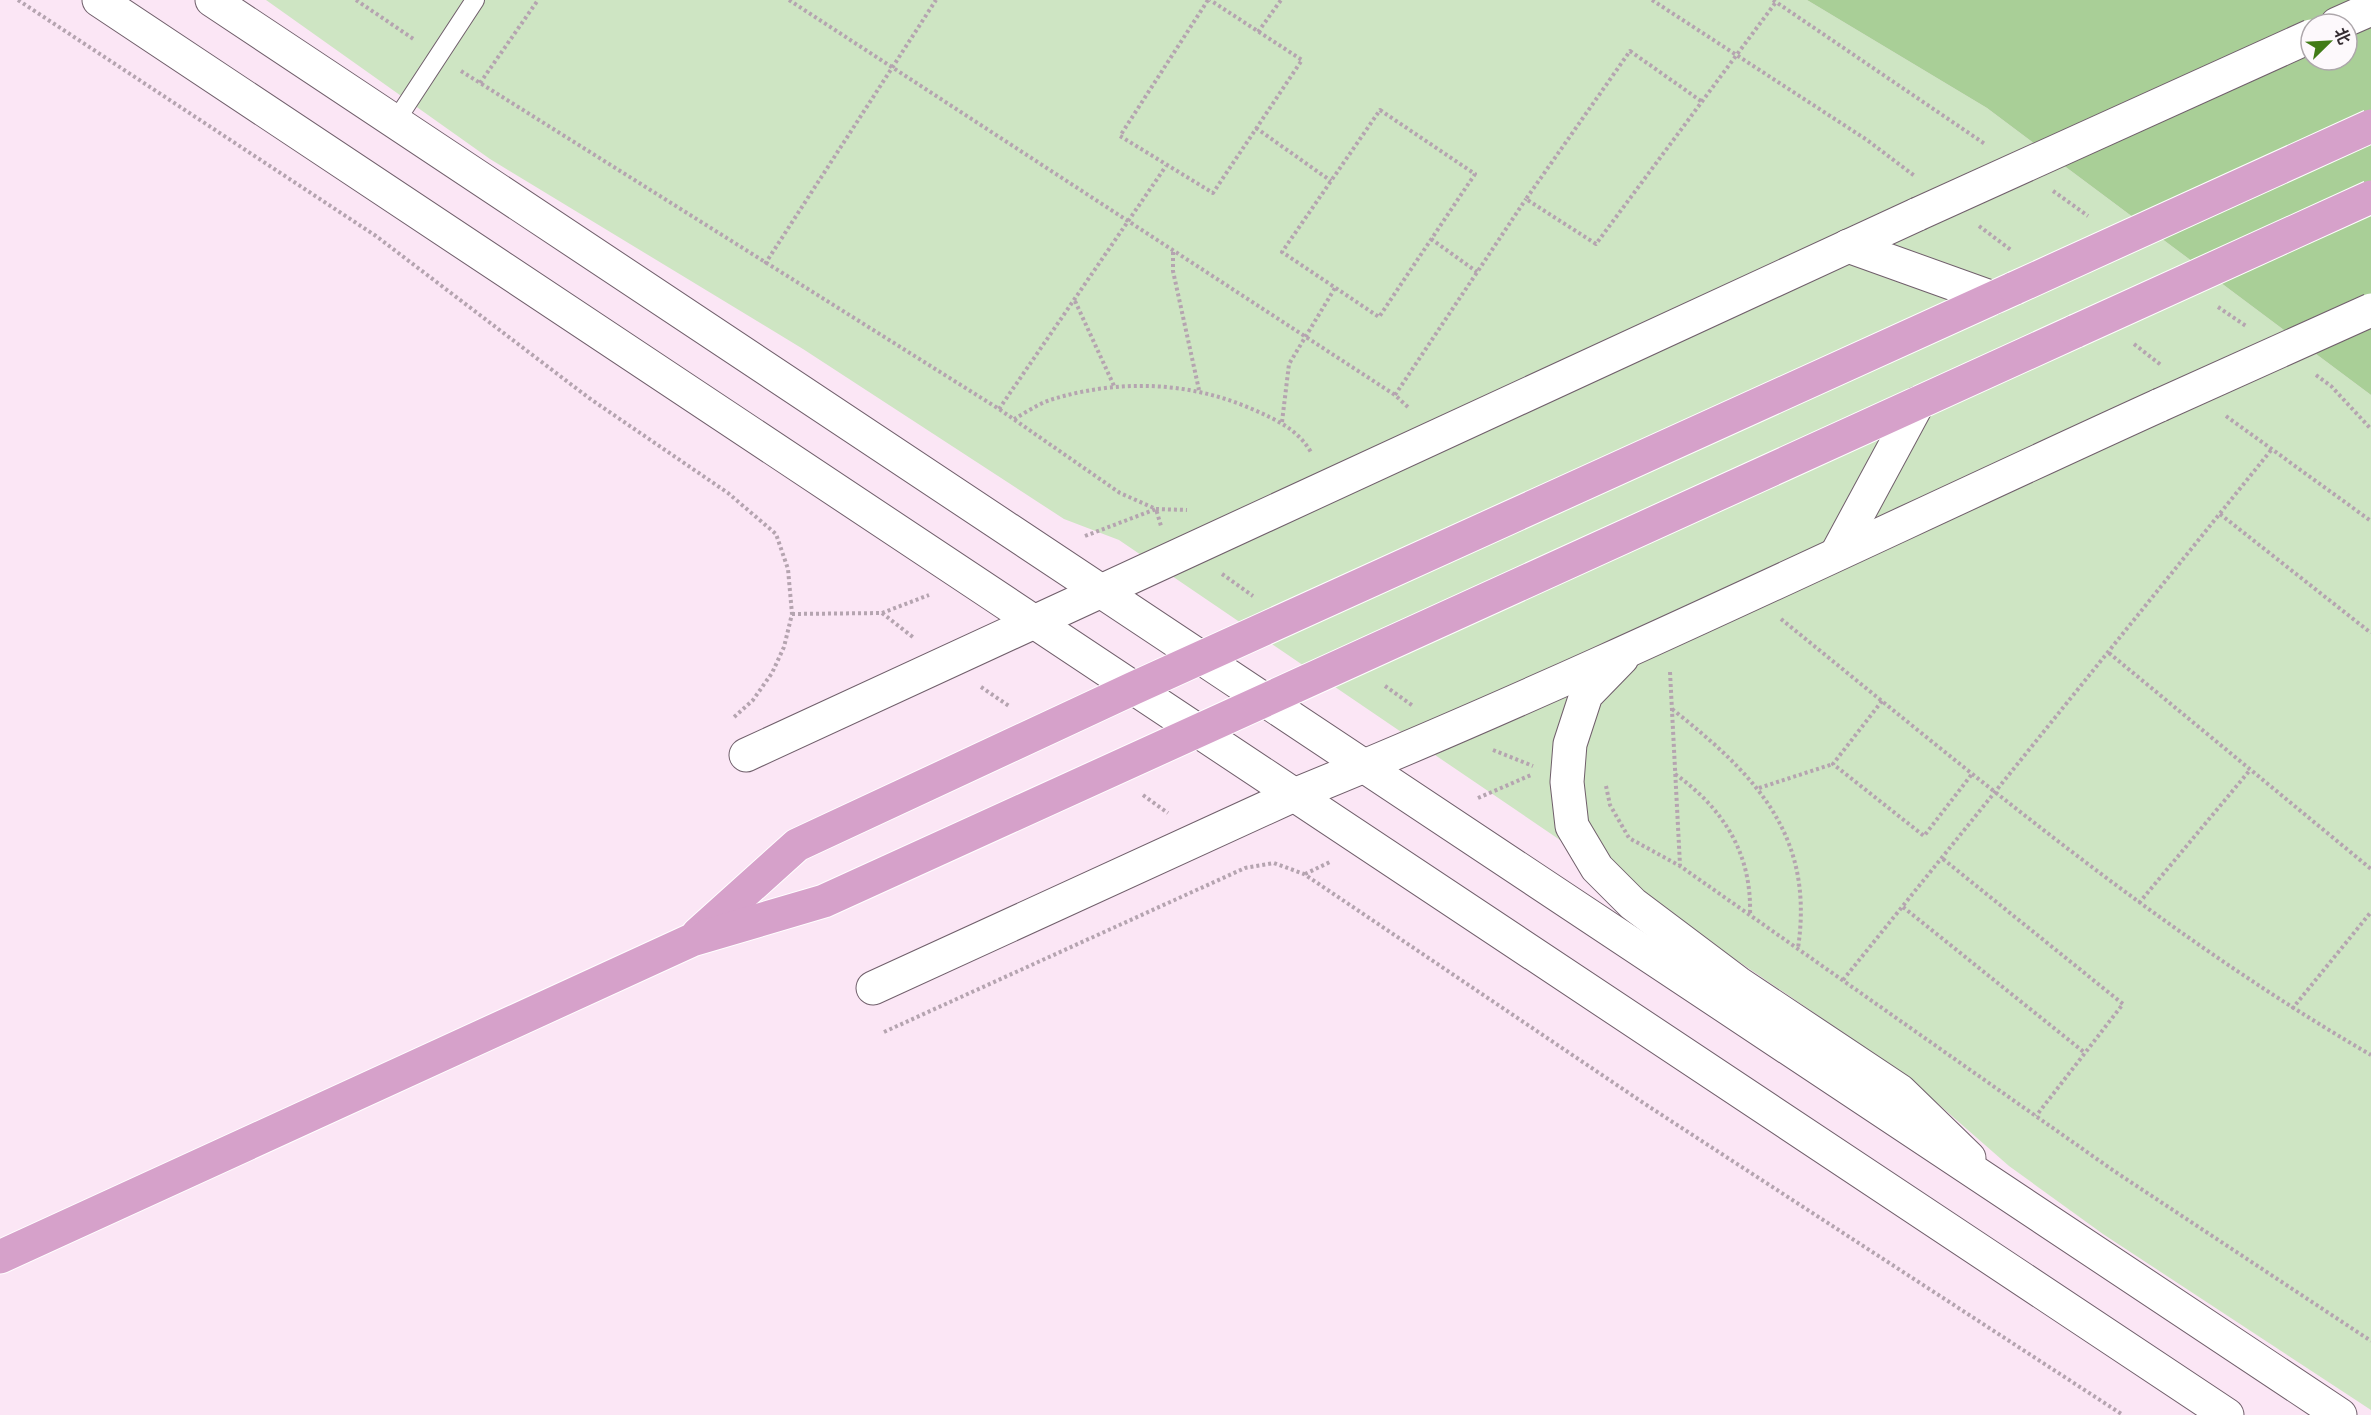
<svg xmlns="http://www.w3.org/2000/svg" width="2371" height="1415" viewBox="0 0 2371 1415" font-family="Rubik,'Noto Sans SC',sans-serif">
  <rect width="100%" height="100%" fill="#fbe6f5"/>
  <polygon fill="#cee5c3" points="266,0 1807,0 1987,108 2371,395 2371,1410 2103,1234 2009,1166 1904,1074 1119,540 1064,519 803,349 490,159"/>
  <path fill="#a9cf97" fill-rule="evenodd" d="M1807,0h564v395l-384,-287zM2311,24h36v36h-36z"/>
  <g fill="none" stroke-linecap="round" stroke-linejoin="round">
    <g stroke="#705f6b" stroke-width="20">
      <polyline id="service" points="395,122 475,0"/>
    </g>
    <g stroke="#705f6b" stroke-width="35">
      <g id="minor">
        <polyline points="2337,24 2371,9"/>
        <polyline points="1848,246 1993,298"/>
        <polyline points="1837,553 1918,403"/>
        <polyline points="1622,658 1586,695 1570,744 1567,782 1572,826 1597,868 1633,904 1738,983 1900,1091 1969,1158"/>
        <polyline points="746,755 1918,214"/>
        <path d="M873,988l421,-193c293,-119 578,-259 866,-390"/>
      </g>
    </g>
    <g stroke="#705f6b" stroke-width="35">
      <g id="secondary">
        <polyline points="99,0 2227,1415"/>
        <polyline points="212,0 2340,1415"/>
      </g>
    </g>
    <g stroke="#fff" stroke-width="35">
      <g id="primary">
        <polyline points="698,934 797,845 1134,688 2015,288"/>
        <polyline points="0,1257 692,940 824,901 2076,331"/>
      </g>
    </g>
    <g stroke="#b5a4b0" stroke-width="4" stroke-dasharray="3 3" stroke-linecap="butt">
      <polyline points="18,0 376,236 589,398 728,493 776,534 788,569 792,614 784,647 772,673 753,700 733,718"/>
      <polyline points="356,0 415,40"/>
      <polyline points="789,0 1395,395 1410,409"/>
      <polyline points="1208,0 1120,136 1213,193 1302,60 1210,0"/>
      <polyline points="1652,0 1867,140 1916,177"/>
      <polyline points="1773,0 1985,144"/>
      <polyline points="1258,32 1281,0"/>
      <polyline points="461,71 999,409 1120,493 1156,509 1187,510"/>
      <polyline points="480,83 538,0"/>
      <polyline points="1701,101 1630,51 1526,199 1596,244 1776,2"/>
      <polygon points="1380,110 1475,174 1379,317 1282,252"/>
      <polyline points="1256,128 1331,181"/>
      <polyline points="2053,191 2088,216"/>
      <polyline points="1979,226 2011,250"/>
      <polyline points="1431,239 1477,272"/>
      <polyline points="1173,252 1173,271 1199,390"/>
      <polyline points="765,264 936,0"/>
      <polyline points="1075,301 1115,388"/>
      <polyline points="2218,307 2246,326"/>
      <polyline points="2134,344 2161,365"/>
      <polyline points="2316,375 2331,386 2371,429"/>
      <polyline points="1395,395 1526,199"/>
      <polyline points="999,409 1166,166"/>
      <polyline points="2226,416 2371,521"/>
      <path d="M1014,419c11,-6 24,-15 36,-19 67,-21 138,-19 202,9 25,11 47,21 60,45"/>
      <polyline points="1282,422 1289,364 1335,288"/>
      <polyline points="2220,514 2371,633"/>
      <polyline points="1085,536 1156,509 1161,526"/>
      <polyline points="1222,574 1253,596"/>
      <polyline points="882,613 914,638"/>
      <polyline points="792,614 882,613 929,595"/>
      <path d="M1781,619c190,154 378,313 590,436"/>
      <polyline points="2109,653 2371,869"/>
      <polyline points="1670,672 1680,865"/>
      <polyline points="1385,686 1413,706"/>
      <polyline points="981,687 1009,706"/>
      <polyline points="1882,701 1833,764 1924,836 1972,774"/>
      <path d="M1672,709c82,65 143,125 126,239"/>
      <polyline points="1493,750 1533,766"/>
      <path d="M1675,774c49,35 77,80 75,141"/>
      <polyline points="1606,786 1610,805 1629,838 1680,866 2114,1171 2371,1341"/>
      <polyline points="1759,788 1833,764"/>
      <polyline points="1143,795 1168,813"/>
      <polyline points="1478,798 1531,775"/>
      <polyline points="1943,859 2123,1004 2036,1116"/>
      <polyline points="1305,874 1330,862"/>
      <polyline points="2139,903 2250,770"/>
      <polyline points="1903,907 2085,1053"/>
      <polyline points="1843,980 2272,449"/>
      <polyline points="2292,1009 2371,912"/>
      <polyline points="884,1032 1245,868 1274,863 1304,874 1648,1106 2123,1415"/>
    </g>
    <use href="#service" stroke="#fff" stroke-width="18"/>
    <use href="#minor" stroke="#fff" stroke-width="33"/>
    <use href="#secondary" stroke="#fff" stroke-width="33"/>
    <use href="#primary" stroke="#d6a1ca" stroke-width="33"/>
    <g stroke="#705f6b" stroke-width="35" stroke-linecap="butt">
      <g id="minor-bridge">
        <polyline points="1918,214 2311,36"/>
        <polyline points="2160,405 2371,310"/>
      </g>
    </g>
    <g stroke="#fff" stroke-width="35" stroke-linecap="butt">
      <g id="primary-bridge">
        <polyline points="2015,288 2371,126"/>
        <polyline points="2076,331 2371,197"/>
      </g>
    </g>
    <use href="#minor-bridge" stroke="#fff" stroke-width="33"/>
    <use href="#primary-bridge" stroke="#d6a1ca" stroke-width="33"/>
  </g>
  <g transform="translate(2329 42) rotate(66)"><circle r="28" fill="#fdf9fc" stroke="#ada7ab" stroke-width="1.5"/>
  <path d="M0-4.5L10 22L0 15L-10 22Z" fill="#417c17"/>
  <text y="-9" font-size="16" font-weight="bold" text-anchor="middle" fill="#352d32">北</text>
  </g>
</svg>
